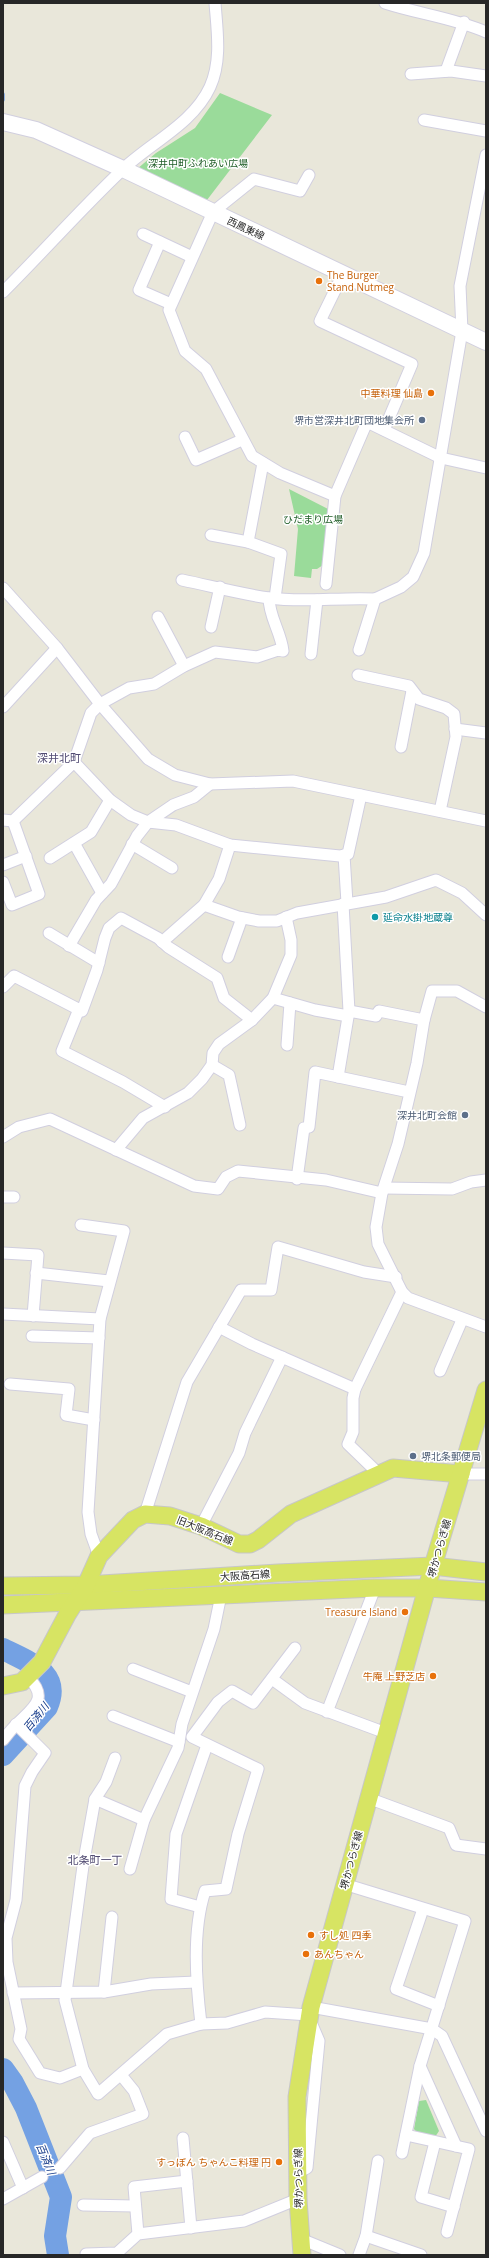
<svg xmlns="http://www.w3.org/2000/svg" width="489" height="2258" viewBox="0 0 489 2258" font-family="'Open Sans','Noto Sans JP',sans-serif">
  <rect width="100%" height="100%" fill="#e9e7da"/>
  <g fill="#9adb9a">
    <polygon points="220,93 272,115 207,200 137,169 156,153 195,128"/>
    <polygon points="289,489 330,510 323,565 317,569 312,569 311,578 294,576 298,529"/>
    <polygon points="426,2100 439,2131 435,2137 418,2134 414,2129 419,2101"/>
  </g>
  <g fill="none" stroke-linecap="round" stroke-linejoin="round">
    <polyline stroke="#74a1e3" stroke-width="3.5" points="3,94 3,100"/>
    <g stroke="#74a1e3" stroke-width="22">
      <path d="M3,1649c25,13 59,23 44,58l-44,48"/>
      <polyline points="3,2069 13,2083 26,2108 61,2197 55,2236 58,2255"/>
    </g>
    <g stroke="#d1cfdf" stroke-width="13">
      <g id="minor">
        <path d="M385,3c34,11 69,15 101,29"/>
        <polyline points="446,71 464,22"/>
        <polyline points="411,74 451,71 486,76"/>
        <polyline points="424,120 486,131"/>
        <polyline points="309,175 300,191 254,179 213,212 169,310 185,351 206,369 252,456 280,473 335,496"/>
        <polyline points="143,234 192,257"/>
        <polyline points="160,242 139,290 171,304"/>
        <polyline points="343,274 320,321 412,364 384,430"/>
        <path d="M3,292c40,-40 78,-83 119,-122 28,-27 71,-46 88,-83 12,-26 7,-57 5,-84"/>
        <polyline points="185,437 196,460 242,440"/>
        <polyline points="211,535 248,542 281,554 275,598"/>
        <polyline points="248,542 263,463"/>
        <path d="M182,580c29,6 58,14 87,18 35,5 71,-1 106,1"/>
        <polyline points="326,584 335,496 367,422 441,458 486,468"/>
        <polyline points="3,588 57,648 100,704 148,759 175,775 210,784 293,781 486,821"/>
        <polyline points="158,617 184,666"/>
        <polyline points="211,627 220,587"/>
        <polyline points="359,650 375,599 401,587 413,577 424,553 462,331 460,286 486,155"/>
        <polyline points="311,654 317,600"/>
        <polyline points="358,675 409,686 419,699 446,708 454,714 456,737 440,811"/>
        <polyline points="3,707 57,648"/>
        <polyline points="455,729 486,733"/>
        <polyline points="401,747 412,691"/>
        <polyline points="74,762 110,800 131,815 148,822 176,825 230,845 340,856 348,854 361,795"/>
        <path d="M3,820l10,1 61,-59 17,-49 9,-9 29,-16 25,-4 30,-18 31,-14 42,5 21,-7 5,1c-2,-19 -14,-34 -14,-53"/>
        <polyline points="74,843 102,893"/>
        <polyline points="132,844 172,868"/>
        <polyline points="344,855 347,903"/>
        <polyline points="50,858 91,832 110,800"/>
        <polyline points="3,865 26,856"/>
        <polyline points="3,882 12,905 39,894 13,821"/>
        <polyline points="204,905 238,917 259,921 277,921 297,913 386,897 436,880 462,893 486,915"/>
        <polyline points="49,933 99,963"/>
        <polyline points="162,942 204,905 219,879 230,845"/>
        <polyline points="69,946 96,900 111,884 137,836 148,822 173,805 194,797 210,784"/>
        <polyline points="228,957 242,918"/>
        <polyline points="3,987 14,976 82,1011 97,970 105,938 109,928 121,918 158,938 168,947 217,978 224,998 252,1020"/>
        <polyline points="273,998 315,1010 348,1016"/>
        <polyline points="79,1009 62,1051 123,1082 165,1107"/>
        <polyline points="349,1011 376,1016 379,1011 424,1020 417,1063 398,1144 382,1193 376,1227 378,1244 402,1292 408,1298 486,1327"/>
        <polyline points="424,1020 432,991 457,991 486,1007"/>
        <polyline points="287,1045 290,1003"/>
        <polyline points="212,1065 229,1075 240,1125"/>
        <polyline points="338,1077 349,1011 343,904"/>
        <polyline points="3,1137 19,1127 50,1119 194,1186 218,1189 226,1177 238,1171 326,1180 382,1193"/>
        <polyline points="116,1150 143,1118 188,1093 202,1079 212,1065 213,1053 219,1044 252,1020 273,998 291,955 291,940 286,917"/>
        <polyline points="297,1179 304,1128 309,1127 315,1072 409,1092"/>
        <polyline points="384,1188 452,1189 471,1182 486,1180"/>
        <polyline points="3,1197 14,1197"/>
        <polyline points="81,1225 124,1231 100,1319 88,1512 91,1534 99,1556"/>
        <polyline points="3,1253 38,1255 33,1316"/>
        <polyline points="36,1273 109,1281"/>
        <polyline points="3,1314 100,1319"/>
        <polyline points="219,1327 252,1344 355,1389"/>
        <polyline points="32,1336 99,1338"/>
        <polyline points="440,1371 462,1320"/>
        <polyline points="10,1384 69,1389 66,1415 94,1420"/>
        <polyline points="379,1474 348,1444 353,1432 353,1398 355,1389 402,1292"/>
        <polyline points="461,1474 486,1474"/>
        <polyline points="145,1514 187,1382 241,1290 271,1290 278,1247 364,1272 396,1277"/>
        <polyline points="201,1526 239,1453 245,1433 282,1357"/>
        <polyline points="221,1595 214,1629 182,1724 178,1748 144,1820 95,1799 83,1866 65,2000 83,2069 98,2094 167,2034 201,2024 227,2023 265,2012 309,2015"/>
        <polyline points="133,1669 192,1692"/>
        <polyline points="272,1679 305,1703 386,1733"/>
        <polyline points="327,1712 375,1588"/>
        <polyline points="113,1716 179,1742"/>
        <polyline points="16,1724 45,1753 32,1772 25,1786 16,1900 6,1938 7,1962 21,2029 19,2039 40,2073 60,2078 83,2069"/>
        <path d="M3,1740c5,-6 9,-12 15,-17 16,-16 31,-25 10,-46"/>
        <polyline points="368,1798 449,1828 456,1845 486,1849"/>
        <polyline points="95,1799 106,1782 115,1758"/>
        <polyline points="130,1869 144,1820"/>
        <polyline points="344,1884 465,1921 420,2066 402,2153"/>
        <polyline points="200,1907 171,1899 176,1834 207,1745"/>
        <polyline points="423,1909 396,1989 439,2006"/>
        <polyline points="104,1992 112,1917"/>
        <polyline points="13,1993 104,1992 151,1984 196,1982"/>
        <polyline points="311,2007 432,2029 442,2036 486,2131"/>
        <path d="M201,2024c-5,-42 -9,-93 4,-133l21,-2 12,-55 20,-65 -66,-32 26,-35 14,-11 21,12 42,-55"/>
        <polyline points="420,2066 456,2146"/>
        <polyline points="406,2135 469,2149 447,2232"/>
        <polyline points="183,2138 191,2228"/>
        <polyline points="3,2142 23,2188"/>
        <polyline points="435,2142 421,2197 454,2207"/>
        <polyline points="60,2168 90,2133 143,2114 134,2091 121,2075"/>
        <polyline points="297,2173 307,2168 319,2041 310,2020"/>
        <polyline points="3,2199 42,2177"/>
        <polyline points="83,2205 135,2206"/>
        <polyline points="138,2234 134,2187 187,2181"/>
        <polyline points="366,2236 421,2255"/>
        <polyline points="301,2239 340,2255"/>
        <polyline points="86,2254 117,2253 138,2234 244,2221 298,2199"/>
        <polyline points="359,2255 366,2236 378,2161"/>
      </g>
    </g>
    <g stroke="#d1cfdf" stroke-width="18">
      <polyline id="secondary" points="3,122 36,130 123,169 486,342"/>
    </g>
    <g stroke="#c7c7c7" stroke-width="19">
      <g id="primary">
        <polyline points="3,1586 86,1585 278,1573 433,1566 486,1572"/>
        <polyline points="3,1605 375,1588 428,1588 486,1592"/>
        <polyline points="3,1686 22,1682 42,1662 67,1615 86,1585 99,1556 133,1520 145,1514 170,1516 201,1526 239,1544 250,1544 258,1540 291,1514 393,1468 461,1474"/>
        <polyline points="302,2255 298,2199 297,2097 311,2007 433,1566 486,1390"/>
      </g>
    </g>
    <use href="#minor" stroke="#fff" stroke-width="11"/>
    <use href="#secondary" stroke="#fff" stroke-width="16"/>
    <use href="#primary" stroke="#d7e463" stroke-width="17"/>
  </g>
  <g fill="#e8710a" stroke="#fff" stroke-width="1.5">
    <circle cx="319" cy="281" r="4"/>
    <circle cx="431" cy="393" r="4"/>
    <circle cx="405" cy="1612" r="4"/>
    <circle cx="433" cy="1676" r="4"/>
    <circle cx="311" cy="1935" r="4"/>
    <circle cx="306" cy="1954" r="4"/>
    <circle cx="279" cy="2162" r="4"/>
  </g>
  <g fill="#5c6f8a" stroke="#fff" stroke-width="1.5">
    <circle cx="422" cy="420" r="4"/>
    <circle cx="465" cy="1115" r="4"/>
    <circle cx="413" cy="1456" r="4"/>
  </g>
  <circle fill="#0f9aa8" stroke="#fff" stroke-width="1.5" cx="375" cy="917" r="4"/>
  <g text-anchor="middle" stroke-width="3" stroke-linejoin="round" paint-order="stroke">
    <g font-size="10" fill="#1f5d27" stroke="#fff">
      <text x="198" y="167">深井中町ふれあい広場</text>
      <text x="313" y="523">ひだまり広場</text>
    </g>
    <g font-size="10" fill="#272727" stroke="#fff">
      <text transform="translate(246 228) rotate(25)" y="4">西鳳東線</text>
      <text transform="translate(205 1530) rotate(22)" y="4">旧大阪高石線</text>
      <text transform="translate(439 1548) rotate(-74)" y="4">堺かつらぎ線</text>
      <text transform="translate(245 1575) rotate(-4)" y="4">大阪高石線</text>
      <text transform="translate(351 1860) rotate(-75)" y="4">堺かつらぎ線</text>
      <text transform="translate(298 2178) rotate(-91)" y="4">堺かつらぎ線</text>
    </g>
    <g font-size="10" fill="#c56008" stroke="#fff" text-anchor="end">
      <text x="327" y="279" text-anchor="start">The Burger<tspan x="327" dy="12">Stand Nutmeg</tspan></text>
      <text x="423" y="397">中華料理 仙島</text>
      <text x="397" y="1616">Treasure Island</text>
      <text x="425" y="1680">牛庵 上野芝店</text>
      <text x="319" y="1939" text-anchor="start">すし処 四季</text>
      <text x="314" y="1958" text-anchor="start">あんちゃん</text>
      <text x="271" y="2166">すっぽん ちゃんこ料理 円</text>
    </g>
    <g font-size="10" fill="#4e5e75" stroke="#fff" text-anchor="end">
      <text x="414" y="424">堺市営深井北町団地集会所</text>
      <text x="457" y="1119">深井北町会館</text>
      <text x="421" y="1460" text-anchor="start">堺北条郵便局</text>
    </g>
    <g font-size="10" fill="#0d838f" stroke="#fff" text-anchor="start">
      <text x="383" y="921">延命水掛地蔵尊</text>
    </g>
    <g font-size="11" fill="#524c73" stroke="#fff">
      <text x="59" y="762">深井北町</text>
      <text x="95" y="1864">北条町一丁</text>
    </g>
    <g font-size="11" font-style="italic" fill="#183d8b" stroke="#fff">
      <text transform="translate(36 1717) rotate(-51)" y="4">百済川</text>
      <text transform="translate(46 2159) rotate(68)" y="4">百済川</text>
    </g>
  </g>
  <rect width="489" height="2258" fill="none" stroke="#272727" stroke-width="8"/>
</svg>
